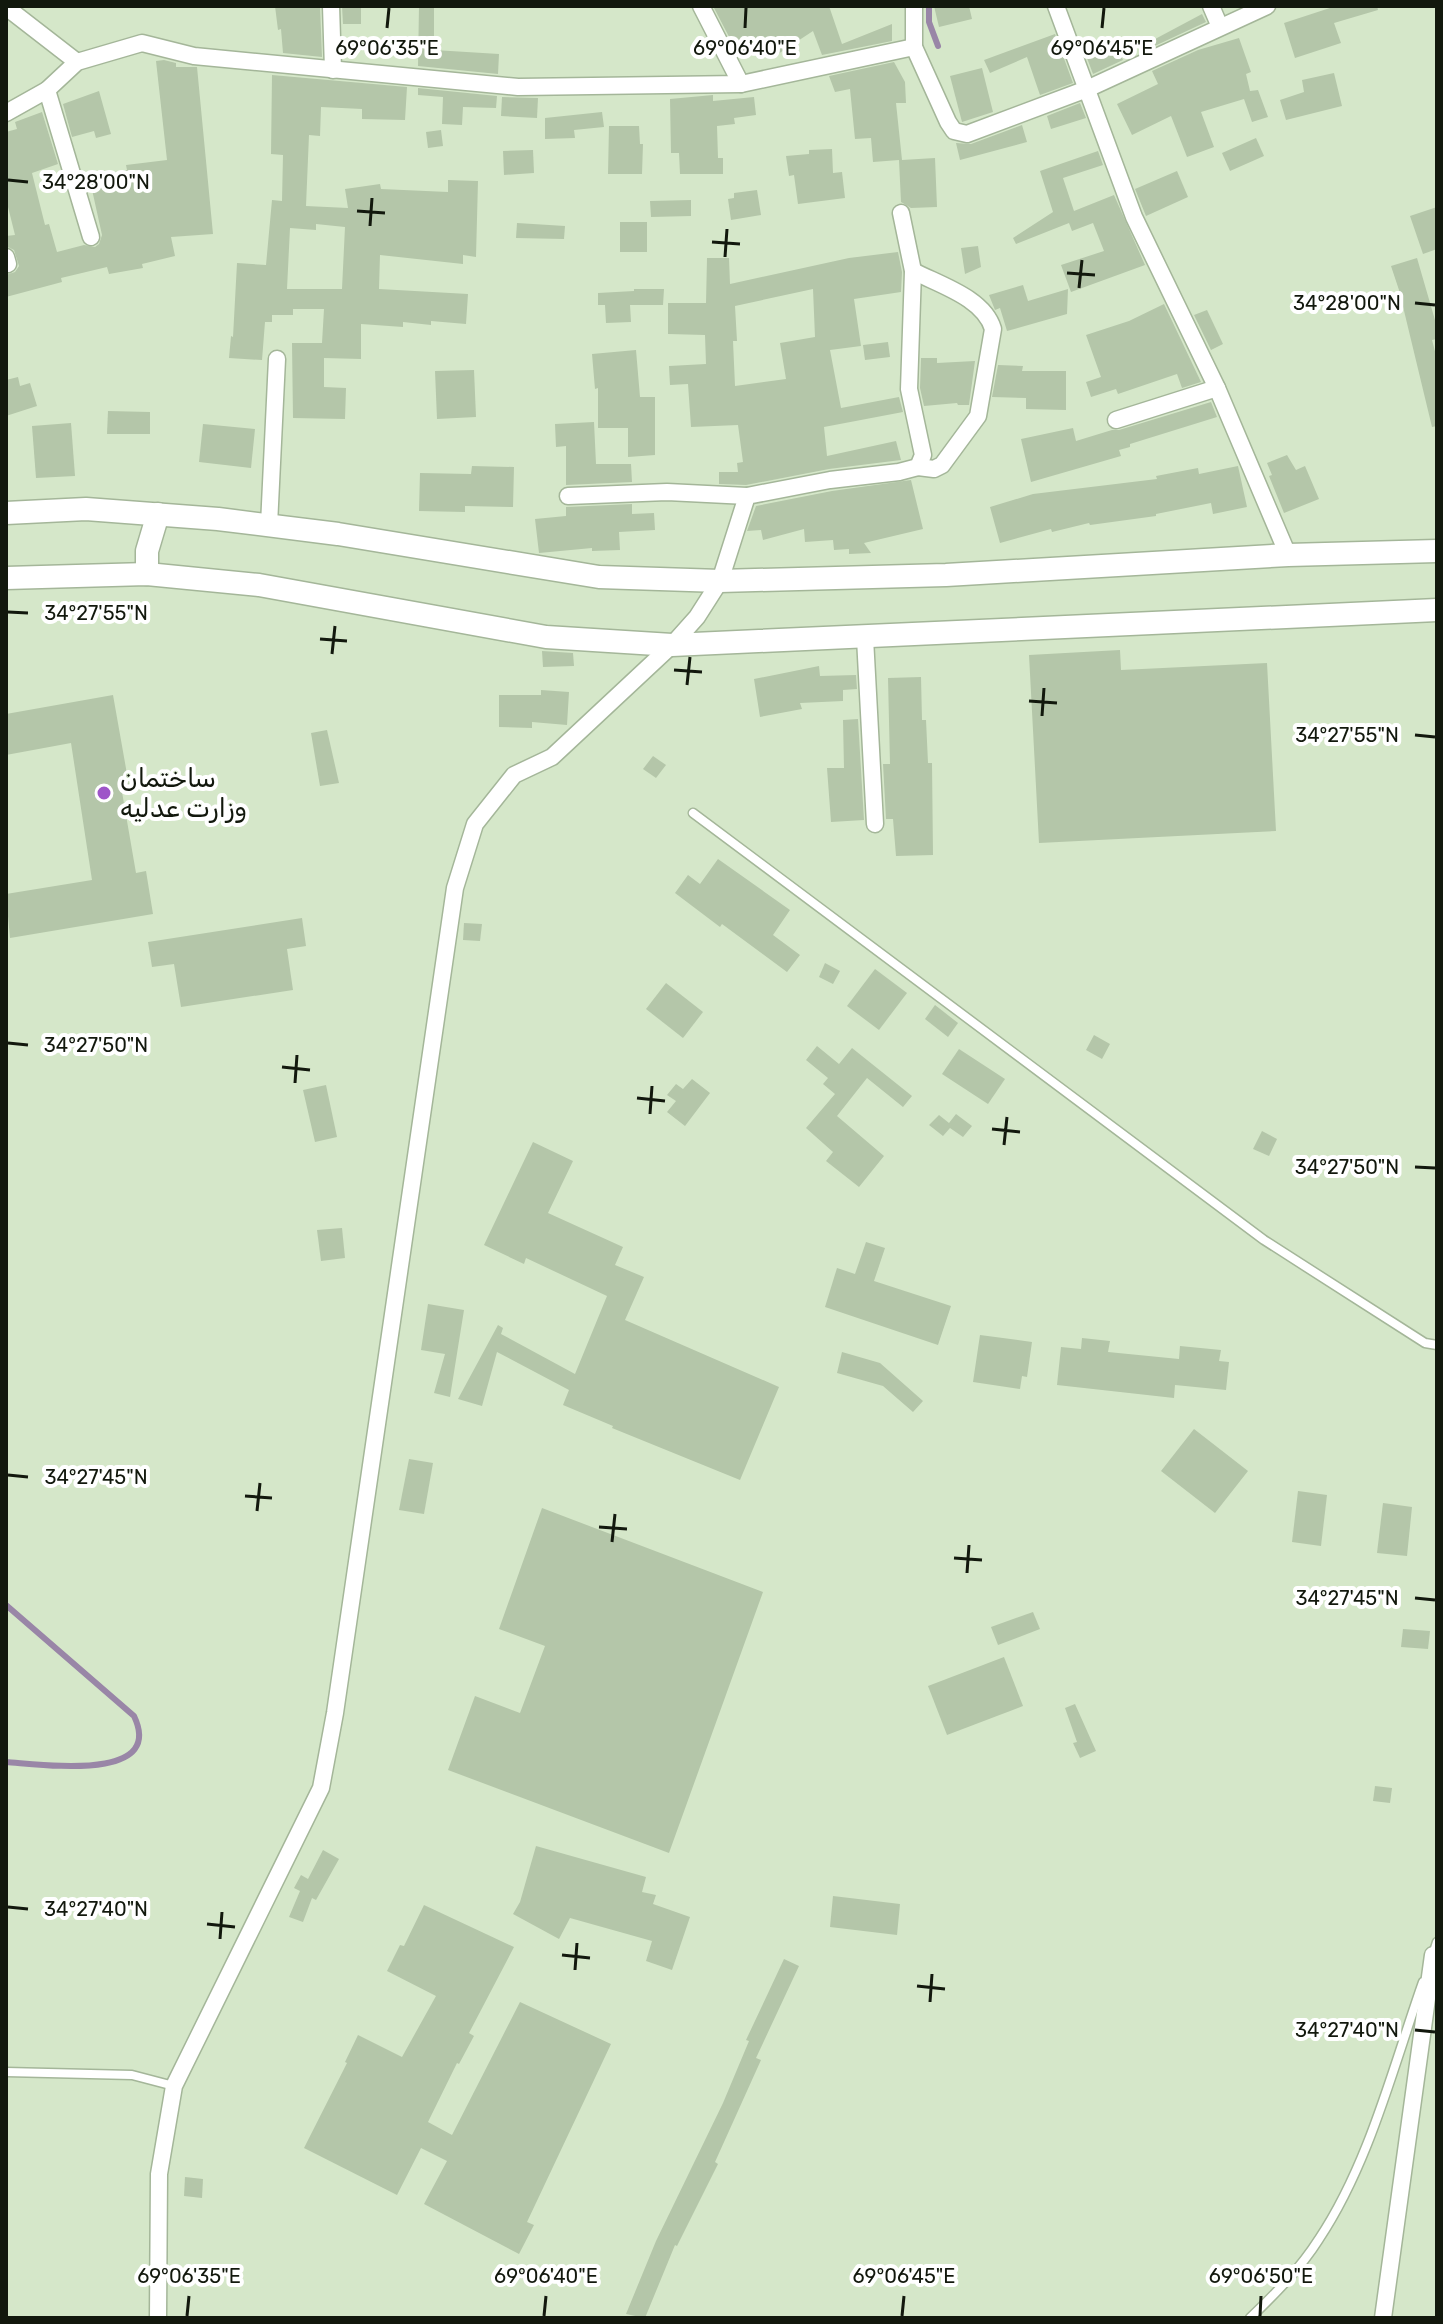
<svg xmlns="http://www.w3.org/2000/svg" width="1443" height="2324" viewBox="0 0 1443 2324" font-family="Rubik,'Noto Sans Arabic',sans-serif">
  <rect width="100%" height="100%" fill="#d5e7c9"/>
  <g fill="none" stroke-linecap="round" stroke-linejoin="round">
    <g stroke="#9986a7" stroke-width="6">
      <polyline points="929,6 929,22 938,46"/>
      <path d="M6,1605l128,111c32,67 -94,48 -128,46"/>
    </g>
  </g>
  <g fill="#b4c6a9" fill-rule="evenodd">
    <polygon points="275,6 320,6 322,57 283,53 281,29 278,30"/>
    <polygon points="342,6 361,6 361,24 343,24"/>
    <polygon points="419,6 434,6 434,50 499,54 498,74 418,66"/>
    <polygon points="713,6 829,6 842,44 892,24 892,41 822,55 813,31 775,56 766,42 738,54"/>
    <polygon points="934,6 969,6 972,19 939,27"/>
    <polygon points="1336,6 1377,6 1378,10 1334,23 1341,43 1295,58 1284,23"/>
    <polygon points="1202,14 1206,22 1144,51 1142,46"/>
    <polygon points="1055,34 1073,83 1040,95 1027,57 990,73 984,60"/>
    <polygon points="1114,38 1123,60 1093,74 1084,50"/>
    <polygon points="1239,38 1251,72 1246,74 1250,91 1258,90 1268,117 1252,122 1244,99 1201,112 1214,147 1187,157 1171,116 1132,135 1117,104 1158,84 1152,71 1198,50"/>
    <polygon points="164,60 176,63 176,67 197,67 213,234 171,237 175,256 142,264 143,268 109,274 107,267 61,278 62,282 6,297 6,275 15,272 19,266 14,250 6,246 6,236 15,235 6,199 6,132 17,129 15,122 42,112 58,164 32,173 45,225 49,224 57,252 84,245 95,247 99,244 102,235 89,176 127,170 126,165 167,160 156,61"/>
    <polygon points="894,62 905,82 906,103 896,103 902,160 935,158 937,207 911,208 901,202 899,160 873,162 871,138 855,139 850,89 835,92 829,76"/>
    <polygon points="982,68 993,112 962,122 950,76"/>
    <polygon points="1334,73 1342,106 1286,120 1280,100 1304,92 1302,80"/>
    <path d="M272,75l135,12 -2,33 -43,-1v-10l-41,-2 -1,29 -11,-1 -3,71 42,2 -3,-19 35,-5 1,5 67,3v-12l30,1 -2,76 -13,-2v9l-83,-9 -1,34 89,5 -2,30 -35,-3v4l-28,-3v5l-42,-3v35l-37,-1v29l22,1 -1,31 -52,-1 -1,-75h30l2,-34h-31v6h-21v7h-7l-3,38 -33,-2 2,-22 2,1 4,-74 29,2 6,-65 10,1 1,-46 -12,-1zM316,224l29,3 -3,62h-55l3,-61 26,2z"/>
    <polygon points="418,88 497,96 496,108 463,107 462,125 442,124 443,97 418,95"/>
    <polygon points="99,91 111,134 96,138 94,131 72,137 63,104"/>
    <polygon points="713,95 713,101 754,97 756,115 734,118 735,124 717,126 718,158 723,158 723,174 680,174 679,153 671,153 670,99"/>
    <polygon points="502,97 538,98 537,118 501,116"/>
    <polygon points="1080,103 1086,118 1051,129 1047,116"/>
    <polygon points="602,112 604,127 574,130 575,138 545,139 545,118"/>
    <polygon points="1022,125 1027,142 960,160 956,143 971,144"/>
    <polygon points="609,126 639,126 640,144 643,144 642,174 608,174"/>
    <polygon points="441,130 443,146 428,148 426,132"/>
    <polygon points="1256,138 1264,156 1230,171 1222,153"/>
    <polygon points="832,149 833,173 842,172 845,198 798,204 794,175 789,176 786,156 809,154 809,150"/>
    <polygon points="533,150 534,173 504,175 503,151"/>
    <polygon points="1098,151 1103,165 1063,178 1074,211 1114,195 1145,265 1071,292 1061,265 1104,251 1093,223 1072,231 1069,223 1016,244 1013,238 1053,212 1040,171"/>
    <polygon points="1177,171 1188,197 1146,216 1135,189"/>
    <polygon points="757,190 761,215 731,220 728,199 734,198 734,193"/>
    <polygon points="691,200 691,216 651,217 650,201"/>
    <polygon points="1437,207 1437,249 1423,254 1410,216"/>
    <rect x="620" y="222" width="27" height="30"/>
    <polygon points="517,223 565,226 564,239 516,238"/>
    <polygon points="978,246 981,267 965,274 961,248"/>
    <path d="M898,252l4,20 -1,20 -47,7 7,47 -31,4 11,58 58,-11 4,15 -79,15 3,29 69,-15 5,19 -72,9 -83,16 -27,-1v-12h19l-1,-9 6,-1 -5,-37 -47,2 -3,-43 -18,1 -1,-19 37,-2 -1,-29 -37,-1v-31h38l1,-45h22l1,26 119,-26zM813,289l2,48 -35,6 6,36 -51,7 -2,-45h4l-2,-35z"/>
    <polygon points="1417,258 1437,327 1437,339 1432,340 1437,359 1437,426 1432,427 1399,290 1391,266"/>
    <polygon points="1023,285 1028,301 1068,289 1067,314 1007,331 1000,308 995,310 989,295"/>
    <polygon points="634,289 664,289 663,305 630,305 631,322 606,323 605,305 598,305 598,293 634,291"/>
    <polygon points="1164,304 1201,382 1182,388 1177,374 1118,394 1116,389 1091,397 1086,382 1101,377 1086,335 1129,321"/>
    <polygon points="1207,310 1223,344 1211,350 1194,315"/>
    <polygon points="888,342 890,357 865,360 863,345"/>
    <polygon points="636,350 640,397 655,397 655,455 628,457 628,428 598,428 598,388 595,389 592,354"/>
    <polygon points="921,358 937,358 937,363 975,361 969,405 958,405 957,403 924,406 920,388"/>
    <polygon points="998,365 1023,366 1022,371 1066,371 1066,410 1026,409 1026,398 992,397"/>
    <polygon points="474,370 476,417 437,419 435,371"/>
    <polygon points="18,377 20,386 30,383 37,406 6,416 6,380"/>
    <polygon points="1211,402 1217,417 1130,444 1130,447 1119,450 1121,456 1031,482 1021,439 1073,428 1076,441 1112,430 1119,430"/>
    <polygon points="108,411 150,412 150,434 107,434"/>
    <polygon points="594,422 596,464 631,464 632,482 566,485 566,446 556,447 555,424"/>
    <polygon points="71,423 75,476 36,478 32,426"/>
    <polygon points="203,424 255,429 251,468 199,462"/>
    <polygon points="1287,455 1296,470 1305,466 1319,499 1284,513 1269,476 1272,475 1267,463"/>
    <polygon points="472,466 514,467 513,507 465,506 465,512 419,511 420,473 471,474"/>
    <polygon points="1238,466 1247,507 1213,514 1211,503 1156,514 1156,516 1090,525 1089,523 1052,532 1051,529 1000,543 990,507 1033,494 1157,479 1156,476 1198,468 1199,474"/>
    <polygon points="911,480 923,529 864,543 871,553 849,554 849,549 834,550 833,540 805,542 804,529 763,540 761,530 747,531 756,506 832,491"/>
    <polygon points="632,504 632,514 654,513 655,530 619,532 620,550 592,551 592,548 539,553 535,519 566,516 566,507"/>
    <polygon points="1120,650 1121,670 1267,663 1276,831 1039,843 1029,655"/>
    <polygon points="542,651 573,653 574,666 543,667"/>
    <polygon points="819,666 820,676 856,675 857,689 843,690 843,701 800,703 802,709 760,717 754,679"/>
    <polygon points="921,677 922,720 926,720 928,763 932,763 933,855 896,856 893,819 886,819 883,764 890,764 888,678"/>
    <polygon points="541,690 569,692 567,725 532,722 532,728 499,727 499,695 541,695"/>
    <polygon points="113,695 130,791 122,792 136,873 146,871 153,914 10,938 6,894 92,880 71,743 6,755 6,714"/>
    <polygon points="858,719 864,820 831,822 827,768 844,768 843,720"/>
    <polygon points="327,730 339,783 320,786 311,733"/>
    <polygon points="653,756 666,765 656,778 643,769"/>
    <polygon points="718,859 790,910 773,935 800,955 787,972 722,924 720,927 675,893 688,875 700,884"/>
    <polygon points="302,918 306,946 287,949 293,990 181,1007 174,964 152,967 148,942"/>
    <polygon points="464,923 482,924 480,941 463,940"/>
    <polygon points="825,963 840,971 833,984 819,977"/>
    <polygon points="875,969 907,993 879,1030 847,1006"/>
    <polygon points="666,983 703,1012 683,1038 646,1009"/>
    <polygon points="935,1005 958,1023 948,1037 925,1019"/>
    <polygon points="1094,1035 1110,1044 1102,1059 1086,1050"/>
    <polygon points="817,1046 839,1064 852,1048 912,1096 903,1107 867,1078 837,1116 884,1156 859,1187 826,1161 833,1152 806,1128 835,1094 823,1084 828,1078 806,1060"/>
    <polygon points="959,1049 1005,1079 988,1104 942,1074"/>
    <polygon points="692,1079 710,1093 685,1126 667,1112 676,1101 667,1095 676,1084 683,1089"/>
    <polygon points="326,1085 337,1137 315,1142 303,1090"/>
    <polygon points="956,1114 972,1126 963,1137 950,1128 943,1136 929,1125 939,1115 949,1123"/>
    <polygon points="1262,1131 1277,1139 1269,1156 1253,1149"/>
    <polygon points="533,1142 573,1161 548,1213 623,1247 615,1265 644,1277 625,1320 779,1387 740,1480 612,1428 613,1426 563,1405 569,1390 497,1352 482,1406 458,1399 498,1325 503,1328 501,1334 575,1374 607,1296 526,1258 524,1264 484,1245"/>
    <polygon points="342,1228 345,1258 321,1261 317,1230"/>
    <polygon points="866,1242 885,1248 874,1281 951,1306 938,1345 825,1307 837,1268 855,1274"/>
    <polygon points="428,1304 464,1310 450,1397 434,1393 445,1354 421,1350"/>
    <polygon points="980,1335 1032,1342 1027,1377 1022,1376 1020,1389 973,1382"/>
    <polygon points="1082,1338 1110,1341 1108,1352 1179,1359 1180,1346 1221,1350 1219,1361 1229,1362 1226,1390 1175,1385 1174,1398 1057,1385 1061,1347 1081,1349"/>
    <polygon points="842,1352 880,1363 923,1401 913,1412 883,1386 837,1373"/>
    <polygon points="1194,1429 1248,1471 1215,1513 1161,1471"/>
    <polygon points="409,1459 433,1463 424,1514 399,1510"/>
    <polygon points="1298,1491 1327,1495 1321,1546 1292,1542"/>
    <polygon points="1383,1503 1412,1507 1407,1556 1377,1553"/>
    <polygon points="542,1508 763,1592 669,1853 448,1770 475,1696 520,1713 545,1646 499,1629"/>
    <polygon points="1033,1612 1040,1629 998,1645 991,1627"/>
    <polygon points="1403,1629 1430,1631 1428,1649 1401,1647"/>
    <polygon points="1004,1657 1023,1706 947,1735 928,1686"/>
    <polygon points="1075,1704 1096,1751 1080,1758 1073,1743 1077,1742 1065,1708"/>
    <polygon points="1375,1786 1392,1788 1390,1803 1373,1801"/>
    <polygon points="536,1846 646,1877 642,1892 656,1895 653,1904 690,1917 672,1970 646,1961 652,1941 570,1918 559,1939 513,1914 520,1902"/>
    <polygon points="323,1850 339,1859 316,1900 312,1898 303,1922 289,1917 300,1891 294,1888 301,1875 308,1879"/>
    <polygon points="833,1896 900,1904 897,1935 830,1927"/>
    <polygon points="424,1905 514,1947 469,2033 474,2036 459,2064 457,2063 428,2122 452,2135 520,2002 611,2044 527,2222 534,2225 519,2254 424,2204 447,2161 421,2148 397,2195 304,2148 347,2063 345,2062 358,2035 402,2057 436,1996 387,1971 400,1945 404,1946"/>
    <polygon points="784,1959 799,1966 756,2058 761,2060 715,2162 718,2164 677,2246 675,2245 645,2318 626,2314 656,2241 723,2103 749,2041 746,2040"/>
    <polygon points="185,2177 203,2179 202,2198 184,2196"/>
  </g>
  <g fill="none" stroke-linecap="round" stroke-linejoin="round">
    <g stroke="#a4b699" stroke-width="11">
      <g id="lane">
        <polyline points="693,813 1264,1240 1425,1343 1437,1345"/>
        <polyline points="1432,1958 1437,1942"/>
        <polyline points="6,2072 132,2075 174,2086"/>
        <path d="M1250,2318c25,-24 50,-49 69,-79 50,-75 74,-172 104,-257"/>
      </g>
    </g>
    <g stroke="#a4b699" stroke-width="19">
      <g id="street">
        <polyline points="331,6 333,70"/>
        <polyline points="701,6 741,84"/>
        <polyline points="914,6 914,47 948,122 954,131 967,134 1087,89 1267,6"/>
        <polyline points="1056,6 1134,217 1217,388 1288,555"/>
        <polyline points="1211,6 1220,27"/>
        <polyline points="6,7 77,62"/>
        <polyline points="47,90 91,237"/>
        <polyline points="6,113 47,90 77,62 142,43 194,56 518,87 741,84 914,47"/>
        <polyline points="6,257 8,264"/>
        <path d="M913,271c27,14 71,27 80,58l-15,87 -36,49 -8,4 -16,-2"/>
        <polyline points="1116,420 1217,388"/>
        <polyline points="568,496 667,492 747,496"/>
        <polyline points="269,525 277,359"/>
        <polyline points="865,638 875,824"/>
        <polyline points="158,2318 159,2174 174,2086 321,1788 335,1713 455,888 475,824 514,775 552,757 672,645 697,617 720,581 747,496 830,480 899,472 918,467 923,455 909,389 913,271 901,213"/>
        <polyline points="1383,2318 1433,1955"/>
      </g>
    </g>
    <g stroke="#a4b699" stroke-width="25">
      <g id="secondary">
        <polyline points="6,513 86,509 218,519 338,534 599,577 720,581 946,575 1288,555 1437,551"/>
        <polyline points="147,574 147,551 158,514"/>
        <polyline points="6,578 147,574 259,585 546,637 672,645 1437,610"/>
      </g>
    </g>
    <use href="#lane" stroke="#fff" stroke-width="8"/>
    <use href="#street" stroke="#fff" stroke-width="16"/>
    <use href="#secondary" stroke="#fff" stroke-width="22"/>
  </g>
  <path fill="none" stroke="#12180d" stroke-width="3" d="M387,28l2,-20M745,28l1,-20M1102,28l2,-20M8,180l20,2M357,211l28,2M370,226l2,-28M712,242l28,2M725,257l2,-28M1067,273l28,2M1079,288l3,-28M1415,303l20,2M8,612l20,1M320,639l27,2M332,654l3,-28M674,670l28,2M687,685l3,-28M1029,701l28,2M1042,716l2,-28M1415,735l20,2M8,1043l20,2M282,1067l28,3M295,1083l2,-28M637,1098l28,3M650,1114l2,-28M992,1129l28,3M1004,1145l3,-28M1415,1167l20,1M8,1475l20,2M245,1496l27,2M257,1511l3,-28M599,1527l28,2M612,1542l3,-28M954,1558l28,2M967,1573l2,-28M1415,1598l20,2M8,1907l20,2M207,1924l28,3M220,1939l2,-27M562,1955l28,3M575,1970l2,-27M917,1986l28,3M930,2002l2,-28M1415,2030l20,2M187,2316l2,-20M544,2316l2,-20M902,2316l2,-20M1260,2316l1,-20"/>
  <circle fill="#9e55c8" stroke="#fff" stroke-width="3" cx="104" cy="793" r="8"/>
  <g text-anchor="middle" stroke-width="8" stroke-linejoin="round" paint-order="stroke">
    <g font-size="26" fill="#12180d" stroke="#fff" text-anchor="start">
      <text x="120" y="787">ساختمان<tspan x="120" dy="30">وزارت عدلیه</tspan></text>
    </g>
  </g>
  <g font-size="20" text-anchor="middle" fill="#12180d" stroke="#fff" stroke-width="8" stroke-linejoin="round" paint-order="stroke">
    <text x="387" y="55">69°06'35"E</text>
    <text x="745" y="55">69°06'40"E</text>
    <text x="1102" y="55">69°06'45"E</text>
    <text x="96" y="189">34°28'00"N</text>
    <text x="1347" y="310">34°28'00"N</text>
    <text x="96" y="620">34°27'55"N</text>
    <text x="1347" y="742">34°27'55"N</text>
    <text x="96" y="1052">34°27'50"N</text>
    <text x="1347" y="1174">34°27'50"N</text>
    <text x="96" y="1484">34°27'45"N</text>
    <text x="1347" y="1605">34°27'45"N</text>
    <text x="96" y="1916">34°27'40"N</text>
    <text x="1347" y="2037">34°27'40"N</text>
    <text x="189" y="2283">69°06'35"E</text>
    <text x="546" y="2283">69°06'40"E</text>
    <text x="904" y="2283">69°06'45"E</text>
    <text x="1261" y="2283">69°06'50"E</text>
  </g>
  <rect width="1443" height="2324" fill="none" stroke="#12180d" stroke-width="16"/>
</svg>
